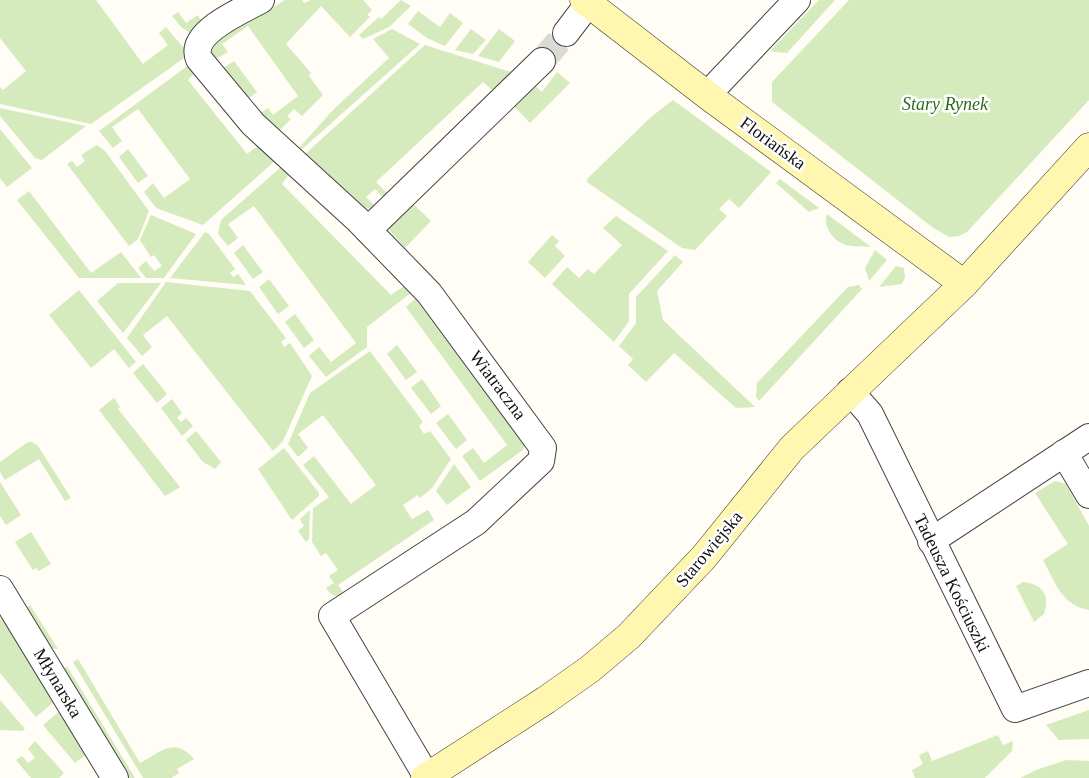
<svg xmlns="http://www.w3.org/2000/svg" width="1089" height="778" viewBox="0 0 1089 778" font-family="'Times New Roman',serif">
  <rect width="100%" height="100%" fill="#fffdf5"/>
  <g fill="#d5ebbd">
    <polygon points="0,0 96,0 143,64 168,45 159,33 166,27 187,52 187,56 91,124 0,104 0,87 3,90 26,71 0,38"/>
    <path d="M285,0h17l2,3 7,-3h52l9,10 -5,5 3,2 -20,20 -29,-31 -35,38 25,29 -2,3 14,19 -21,21 -8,-7 -7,7 4,3 -12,12 -20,-17 9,-6 5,7 25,-19 -50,-70 -26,18 6,8 -12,7c-6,-8 -6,-11 1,-19z"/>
    <polygon points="401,0 411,6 389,27 363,39 359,35 379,17 381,19"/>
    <polygon points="819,0 835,0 787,53 774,52 771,50"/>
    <polygon points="849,0 1089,0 1089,100 967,232 959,236 949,237 932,227 772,102 772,82"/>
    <polygon points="418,11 440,27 450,13 463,23 445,46 427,38 408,24"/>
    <polygon points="178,12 186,23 198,15 202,22 192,34 182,28 172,16"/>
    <polygon points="392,29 420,44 300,151 298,149 334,109 389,58 373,39"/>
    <polygon points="471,29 486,40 473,54 455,50"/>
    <polygon points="499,29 515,41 499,62 478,56"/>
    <polygon points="425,45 514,73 503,91 491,89 483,82 376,182 388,194 385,199 375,189 366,197 376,207 365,209 304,155"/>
    <polygon points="234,61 257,92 247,100 223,68"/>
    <polygon points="190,64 198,69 188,80 247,154 263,142 276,160 203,225 156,208 144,192 153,183 164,198 190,179 138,109 112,127 122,141 113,148 99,131"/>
    <polygon points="557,72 570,83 530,123 515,107 514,100 532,83 542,92"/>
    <polygon points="673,100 771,172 739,208 729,199 719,209 727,216 695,250 682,248 587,182 588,178 651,117"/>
    <polygon points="0,108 86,126 42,160 35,158 0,116"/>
    <polygon points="0,129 32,168 7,187 0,178"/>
    <polygon points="97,145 105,151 149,211 138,239 129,246 67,164 72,161 77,167 85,161 81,155"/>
    <polygon points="128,149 148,176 138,183 119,157"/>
    <polygon points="281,167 290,173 282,184 391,295 407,284 412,292 367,327 367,347 326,377 309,356 319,347 331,362 356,343 254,206 228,224 238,238 228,246 218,234 221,220"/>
    <polygon points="780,179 819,208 809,212 776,183"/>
    <polygon points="29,191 91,273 121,252 141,278 79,278 17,200"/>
    <polygon points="412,203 431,221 405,248 389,230 390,223"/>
    <path d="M827,214l44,33c-8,-1 -18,0 -25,-2 -12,-3 -24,-19 -19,-31z"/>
    <polygon points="151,215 196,234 164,278 146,278 138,268 146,261 154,271 162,266 154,255 151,257 140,240"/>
    <polygon points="616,216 668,251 629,294 629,321 614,342 552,284 567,267 579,278 588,269 594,274 622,245 603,228"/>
    <polygon points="205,232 209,234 235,269 230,273 233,277 238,274 246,285 170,278"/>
    <polygon points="552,235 559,241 555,246 565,256 545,278 528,262"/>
    <polygon points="243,245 263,272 253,279 234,253"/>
    <polygon points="875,250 887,260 869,281 865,268"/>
    <polygon points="675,255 683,262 657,291 663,320 755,407 736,408 674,353 646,382 628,365 633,359 619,346 636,323 636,297"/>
    <polygon points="896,266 904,268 905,277 902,284 879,287"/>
    <polygon points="269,279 289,306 278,314 259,287"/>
    <polygon points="166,282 250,291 286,338 281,342 284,347 290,343 312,376 283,441 273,451 167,316 143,335 152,347 142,356 127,338"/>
    <polygon points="118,283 161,283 123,333 97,301"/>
    <polygon points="859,285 862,289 759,401 756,397 757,383 848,287"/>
    <polygon points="79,290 136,362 129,368 114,349 91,368 49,315"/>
    <polygon points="416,298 523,439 525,444 523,450 480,481 462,456 473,448 484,463 507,445 406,307"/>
    <polygon points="295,314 314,340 304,348 285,322"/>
    <polygon points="397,345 417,372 406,380 387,354"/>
    <path d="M370,351l53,71 -4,4 5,8 6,-3 21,28 -19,29 -12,10 -2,-3 -15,10 9,14 16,-9 6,10 -96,65 9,12c-9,1 -16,-1 -21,-9l8,-5 -5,-7 9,-6 -12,-17 -5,3 -9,-14 1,-34 16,-11 -26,-32 11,-9 37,48 25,-19 -53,-70 -25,19 10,14 -10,9 -10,-13 22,-51z"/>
    <polygon points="143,364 167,394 157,403 133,373"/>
    <polygon points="422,379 441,406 431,414 411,388"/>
    <polygon points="114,398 120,407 118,409 180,487 165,496 99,410"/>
    <polygon points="172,399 182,413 177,418 181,422 186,418 193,426 182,436 161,408"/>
    <polygon points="448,414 467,440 456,449 436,423"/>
    <polygon points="196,431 221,462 215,469 203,462 186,440"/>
    <polygon points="28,442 32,442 38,446 71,498 65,501 39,459 5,480 0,472 0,462"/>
    <polygon points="284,448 319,493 319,496 292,520 258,469"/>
    <polygon points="454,464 471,487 447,505 436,491"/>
    <path d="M1055,481l11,3 23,42v84c-27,-4 -34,-28 -46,-50l25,-16 -33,-51z"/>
    <polygon points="0,482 21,515 6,525 0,516"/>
    <polygon points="310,510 309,539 306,542 298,531 304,526 300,519"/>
    <polygon points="31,532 51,564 39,571 36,568 33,570 15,542"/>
    <path d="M1023,582c20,2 27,13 21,32l-10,8 -18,-36z"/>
    <polygon points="30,605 58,649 49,648 25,609"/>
    <polygon points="0,619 6,620 56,700 36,717 0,673"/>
    <path d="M78,659l62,104c21,-11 34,-27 54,-4l-17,10 2,4 -8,5h-28l-70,-116z"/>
    <polygon points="67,666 135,778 127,778 62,671"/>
    <polygon points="0,700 25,729 22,731 0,730"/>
    <polygon points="62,709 88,753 75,763 43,725"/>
    <polygon points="1089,710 1089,739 1059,740 1046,725"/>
    <polygon points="998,735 1003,745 1013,741 1012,751 985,778 915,778 912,770 923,764 919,755 928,751 932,761"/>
    <polygon points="35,741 64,773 59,778 31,778 16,760 22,756 28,763 35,758 28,749"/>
    <polygon points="1066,760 1089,761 1089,778 1020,778 1036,770"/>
  </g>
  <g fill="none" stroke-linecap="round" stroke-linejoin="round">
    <polyline stroke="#dbdad3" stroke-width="26" stroke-dasharray="26 13" stroke-linecap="butt" points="542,61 566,33"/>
    <g stroke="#444" stroke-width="28">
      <g id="street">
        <path d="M261,0c-19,11 -73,32 -62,59l54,65 105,96 71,73 114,155 -2,13 -65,61 -144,94 95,161"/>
        <polyline points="566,33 588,4"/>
        <polyline points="707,95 797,0"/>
        <polyline points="368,230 542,61"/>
        <polyline points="850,391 870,414 1015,709 1089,683"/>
        <polyline points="1064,453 1089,495"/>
        <polyline points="931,541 1089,437"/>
        <polyline points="0,589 115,778"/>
      </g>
    </g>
    <g stroke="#333" stroke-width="29">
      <g id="secondary">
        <polyline points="584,0 707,95 964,284"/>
        <polyline points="425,778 546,700 590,669 629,636 704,557 792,448 964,284 1089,147"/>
      </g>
    </g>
    <use href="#street" stroke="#fff" stroke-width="26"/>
    <use href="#secondary" stroke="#fff6b0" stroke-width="28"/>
  </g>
  <g text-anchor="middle" stroke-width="5" stroke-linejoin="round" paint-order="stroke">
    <g font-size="18" font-style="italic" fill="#2f6b1f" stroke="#fff">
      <text x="945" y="110">Stary Rynek</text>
    </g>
    <g font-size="18" fill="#111" stroke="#fff">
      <text transform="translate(773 143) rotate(36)" y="6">Floriańska</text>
      <text transform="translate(498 385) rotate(53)" y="6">Wiatraczna</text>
      <text transform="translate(709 549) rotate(-50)" y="6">Starowiejska</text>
      <text transform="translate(952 583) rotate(64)" y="6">Tadeusza Kościuszki</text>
      <text transform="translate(58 683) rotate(59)" y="6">Młynarska</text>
    </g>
  </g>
</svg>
